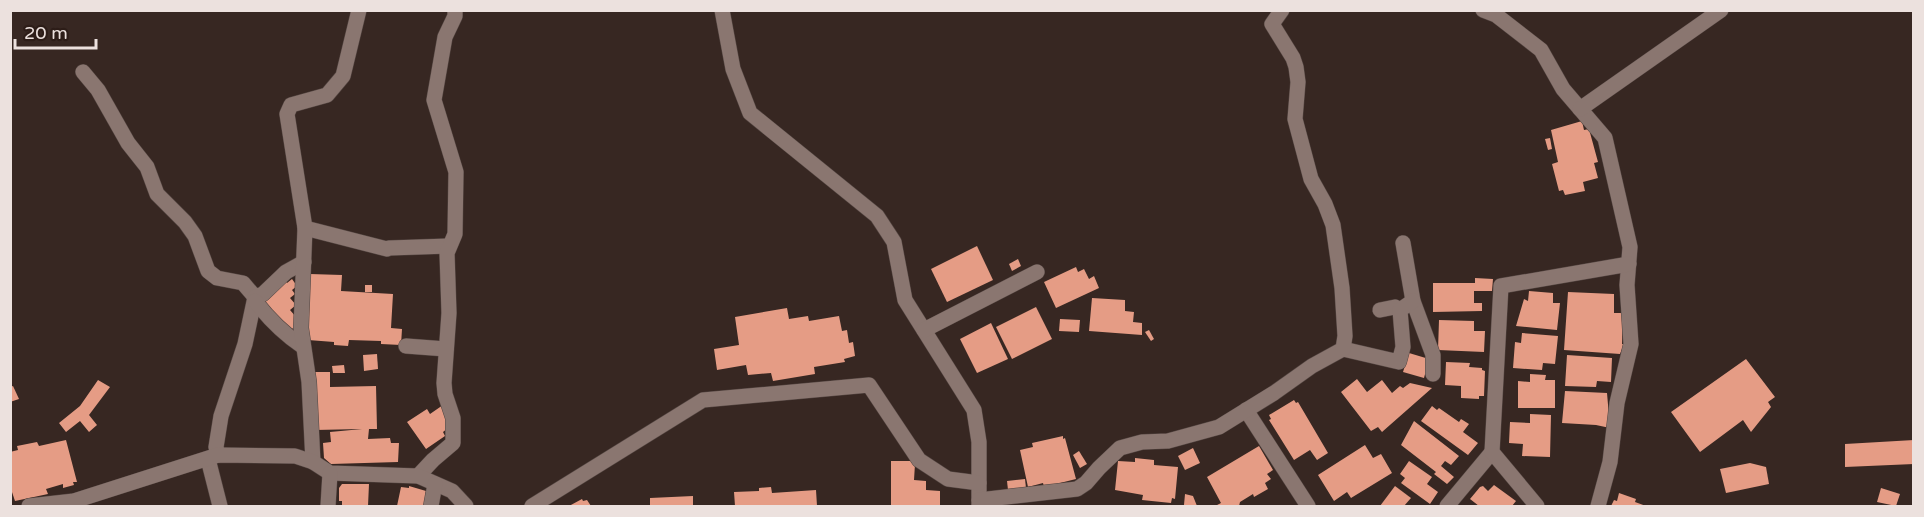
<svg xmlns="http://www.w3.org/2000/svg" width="1924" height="517" viewBox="0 0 1924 517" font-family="'Varela Round',sans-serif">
  <rect width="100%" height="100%" fill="#372722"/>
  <g fill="#e59c85">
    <polygon points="1582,121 1584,130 1589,129 1598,162 1594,163 1598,178 1583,182 1585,191 1565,195 1563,190 1559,191 1552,164 1558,162 1551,130"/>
    <polygon points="1550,138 1552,149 1548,150 1545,139"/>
    <polygon points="977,246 993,280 947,302 931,269"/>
    <polygon points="1018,259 1021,266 1012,271 1009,264"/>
    <polygon points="1076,267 1078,272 1084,269 1089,279 1094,276 1099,288 1056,308 1044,282"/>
    <polygon points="310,274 342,275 341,291 393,294 391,328 402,329 401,345 381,344 381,341 349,340 348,346 334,345 334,342 308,340 309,326 306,326"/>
    <polygon points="1475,278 1493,279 1492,291 1474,291 1474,303 1482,303 1482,311 1433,312 1433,283 1475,283"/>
    <polygon points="292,279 297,286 292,290 295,294 290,298 296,305 290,310 296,317 296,327 289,330 263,301 286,281 287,283"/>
    <rect x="365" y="285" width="7" height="7"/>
    <polygon points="1529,291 1553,293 1553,303 1560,303 1557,330 1516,326 1524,299 1528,301"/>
    <polygon points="1568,292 1614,294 1614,313 1623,313 1622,344 1624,344 1620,354 1564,350"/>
    <polygon points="1092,298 1125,300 1125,311 1134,312 1133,322 1142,323 1142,335 1089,331"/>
    <polygon points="1036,307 1052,339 1012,359 996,327"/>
    <polygon points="787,308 789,319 808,316 809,321 839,316 842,331 847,330 849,343 853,342 855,356 844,359 845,362 814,367 815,374 773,381 771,373 748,375 746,365 717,370 714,349 739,345 735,317"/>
    <polygon points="1060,319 1080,320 1079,332 1059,331"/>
    <polygon points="1439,320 1474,321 1474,331 1485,331 1484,352 1438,350"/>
    <polygon points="991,323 1008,359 977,373 960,339"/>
    <polygon points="1149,330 1154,339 1151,341 1145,332"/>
    <polygon points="1522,333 1558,336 1555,364 1543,363 1542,370 1513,368 1515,342 1521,343"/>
    <polygon points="1409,353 1429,359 1424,378 1403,372"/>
    <polygon points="377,354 378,369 364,371 363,355"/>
    <polygon points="1567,355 1612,358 1611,382 1597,381 1596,387 1565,386"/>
    <polygon points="1746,359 1775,397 1768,402 1771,407 1751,432 1743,420 1700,452 1671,412"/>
    <polygon points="1446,362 1470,363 1469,367 1482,368 1482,370 1485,371 1484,396 1479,396 1479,399 1461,398 1461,386 1445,385"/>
    <polygon points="344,365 345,373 333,373 332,366"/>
    <polygon points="314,372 330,372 330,387 376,386 377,429 369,429 368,439 390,438 391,443 399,443 398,462 331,464 324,458 323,443 331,442 330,432 362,429 315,430"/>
    <polygon points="1530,374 1546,375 1545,380 1555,380 1555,408 1518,408 1518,381 1530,382"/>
    <polygon points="1357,379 1367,392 1382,380 1392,393 1400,386 1403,388 1410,383 1432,388 1382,432 1378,427 1371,431 1341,392"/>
    <polygon points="98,380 110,387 89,415 97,425 89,432 80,421 66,432 59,423 80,406"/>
    <polygon points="13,386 19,399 10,402 10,387"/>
    <polygon points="1565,391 1607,393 1610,428 1596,425 1562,423"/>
    <polygon points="1294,400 1296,403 1298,402 1328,453 1317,460 1310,450 1294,460 1269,420 1271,419 1269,415"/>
    <polygon points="443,405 448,428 443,432 445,436 426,449 407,422 427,409 430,414"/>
    <polygon points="1432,406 1437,410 1439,408 1459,422 1461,419 1469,424 1463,432 1478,443 1468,455 1421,421"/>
    <polygon points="1530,414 1551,415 1550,457 1522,456 1523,444 1509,443 1510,422 1530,423"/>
    <polygon points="1414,421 1459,456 1451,465 1445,461 1441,466 1454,477 1447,484 1434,474 1436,472 1401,445"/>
    <polygon points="1063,436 1063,439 1065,438 1076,479 1044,487 1043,483 1028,487 1020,450 1033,447 1032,443"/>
    <polygon points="66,440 77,482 73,482 74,485 63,488 63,484 46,489 48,494 15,501 10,486 10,452 18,450 17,446 37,442 39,446"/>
    <polygon points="1914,440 1914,464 1845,467 1845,444"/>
    <polygon points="1365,445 1373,458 1381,454 1392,473 1351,498 1347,492 1334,501 1318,475"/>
    <polygon points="1259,446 1273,470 1267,474 1271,479 1265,483 1268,489 1254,497 1253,494 1240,502 1239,506 1215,506 1221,503 1207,477"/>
    <polygon points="1193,448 1200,463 1185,470 1178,456"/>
    <polygon points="1079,451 1087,464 1080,468 1073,455"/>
    <polygon points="1135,458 1154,460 1154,465 1178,467 1175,499 1172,498 1171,503 1142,500 1143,495 1115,490 1118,461 1135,462"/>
    <polygon points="891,461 911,461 915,464 914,480 926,481 926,490 940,491 940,506 891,506"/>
    <polygon points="1409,461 1432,477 1427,484 1438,492 1430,504 1401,483 1405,478 1400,474"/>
    <polygon points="1750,463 1766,467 1769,484 1726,493 1720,469"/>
    <polygon points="1025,479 1026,488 1008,490 1007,481"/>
    <polygon points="342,484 369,484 368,506 342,506 342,501 339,501 339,488"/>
    <polygon points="1494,485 1516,501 1512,506 1479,506 1470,499 1480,487 1483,486 1488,491"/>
    <polygon points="409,486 426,491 424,506 397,506 401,487 409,488"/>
    <polygon points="1395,486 1411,498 1404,506 1380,506"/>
    <polygon points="771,487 772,493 816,490 817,506 735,506 734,492 759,491 759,488"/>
    <polygon points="1881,488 1900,494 1896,506 1877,502"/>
    <polygon points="1619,493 1636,499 1635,502 1646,506 1611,506 1614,500 1617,501"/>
    <polygon points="1185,494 1193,496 1197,506 1184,505"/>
    <polygon points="693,496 693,506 650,506 650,498"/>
    <polygon points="582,499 583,501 587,500 591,506 569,506"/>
  </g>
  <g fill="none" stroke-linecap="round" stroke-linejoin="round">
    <g stroke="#544642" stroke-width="16">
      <g id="minor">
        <polyline points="722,10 733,69 750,113 877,216 894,242 905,300 974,410 979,442 979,506"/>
        <polyline points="1483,10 1496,15 1541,50 1563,89 1605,138 1630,247 1627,285 1631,344 1617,403 1610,462 1598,506"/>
        <polyline points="83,72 98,90 128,143 147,167 157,194 185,222 195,236 208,271 217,278 243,283 255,297 245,344 221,416 216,447 218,455"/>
        <polyline points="1580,109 1721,10"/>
        <polyline points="305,228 387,249 389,248 449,246"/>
        <polyline points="1403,243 1413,301 1433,355 1433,374"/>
        <polyline points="255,297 263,294 286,272 304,262"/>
        <path d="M255,301c14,18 29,33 47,45"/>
        <polyline points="1380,310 1395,307 1400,310"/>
        <polyline points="924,330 1037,272"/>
        <polyline points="406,346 446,349"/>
        <polyline points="1343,349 1399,362 1403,347 1400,310 1413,301"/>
        <polyline points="1246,410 1308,506"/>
        <polyline points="208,459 220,506"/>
        <polyline points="313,462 309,382 301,328 305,228 287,114 291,105 327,95 343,76 359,10"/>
        <polyline points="418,476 433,460 453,443 453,418 445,394 444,383 449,313 447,253 455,234 456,172 434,100 445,37 455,16 455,10"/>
        <polyline points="979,500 1077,489 1086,483 1099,468 1120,448 1142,442 1168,441 1219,427 1274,393 1312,366 1343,349 1345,336 1342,288 1333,225 1325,204 1311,179 1295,119 1298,82 1296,67 1293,58 1272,24 1282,10"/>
        <polyline points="29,506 74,501 218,455 295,456 313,462 330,473 418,476 452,491 466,506"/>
        <polyline points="328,506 330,473"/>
        <polyline points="431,506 435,484"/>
        <polyline points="532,506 703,400 869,385 919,460 948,479 979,483"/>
        <polyline points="1447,506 1492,452"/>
        <polyline points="1537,506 1492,452 1501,286 1629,264"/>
      </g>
    </g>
    <use href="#minor" stroke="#8a7670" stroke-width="15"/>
  </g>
  <rect width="1924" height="517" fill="none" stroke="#ece1de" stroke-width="24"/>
  <path d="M15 39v9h81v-9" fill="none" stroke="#ece1de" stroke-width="3"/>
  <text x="24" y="39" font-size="18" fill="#ece1de" stroke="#2d1d18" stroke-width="4.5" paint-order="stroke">20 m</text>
</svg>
